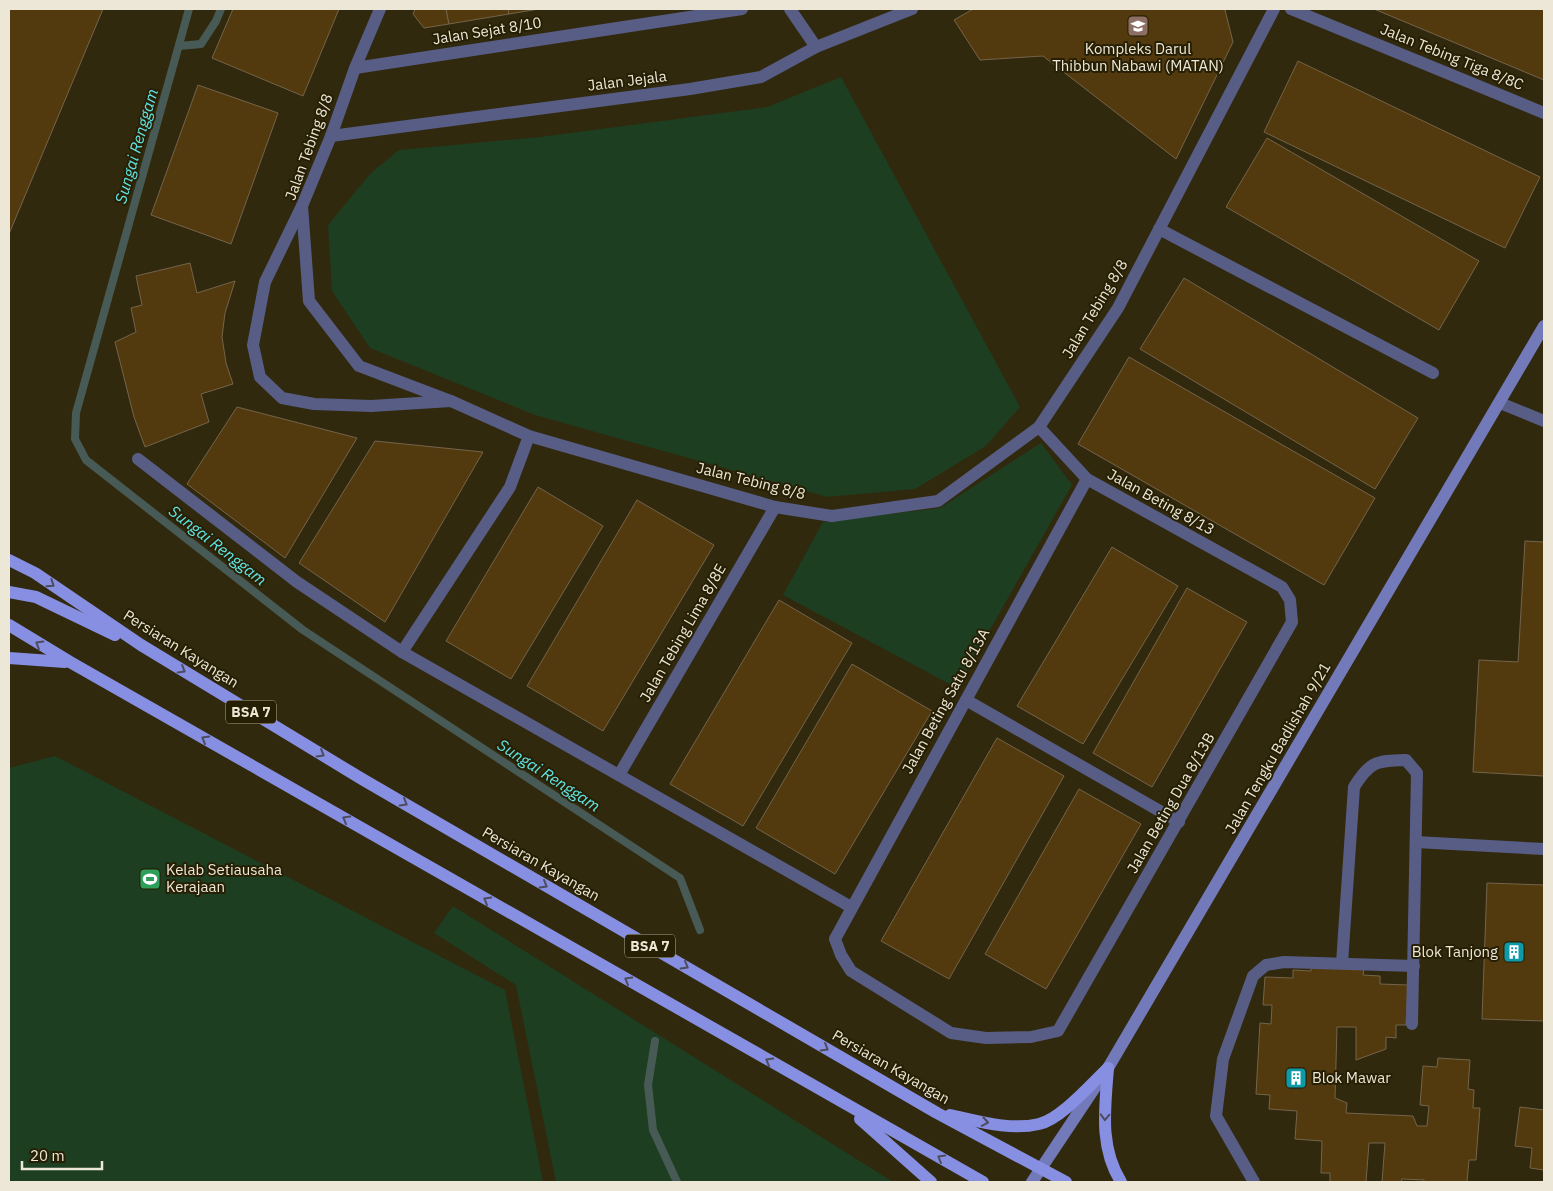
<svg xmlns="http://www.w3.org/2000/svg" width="1553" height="1191" viewBox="0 0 1553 1191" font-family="'IBM Plex Sans',sans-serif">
  <rect width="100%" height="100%" fill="#31290e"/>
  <g fill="#1d3e20">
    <polygon points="841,77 1020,407 986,446 915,489 827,497 535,415 370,348 332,291 328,225 370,174 399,150 540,137 767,107"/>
    <polygon points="1041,443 1072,485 957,688 783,595 823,522 940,508"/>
    <polygon points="55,756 505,990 543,1182 9,1182 9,768"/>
    <polygon points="453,906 893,1182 556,1182 516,985 434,933"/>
  </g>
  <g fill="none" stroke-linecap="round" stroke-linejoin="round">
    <g stroke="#485a56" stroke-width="8">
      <polyline points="189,9 76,413 75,439 86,460 303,630 680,878 700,930"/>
      <polyline points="179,46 201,44 216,21 221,9"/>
      <polyline points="655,1041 648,1085 653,1130 677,1182"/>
    </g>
  </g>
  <g fill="#523a0e" stroke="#74644a">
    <polygon points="9,9 103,9 9,234"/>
    <polygon points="233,9 339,9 303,96 212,58"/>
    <polygon points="415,9 446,9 449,24 424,28 413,14"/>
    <polygon points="446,9 508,9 509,14 449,24"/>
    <polygon points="508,9 539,9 509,14"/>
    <polygon points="973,9 1222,9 1225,10 1233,42 1176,159 1043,56 980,60 954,20"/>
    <polygon points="1374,9 1544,9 1544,80"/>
    <polygon points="1298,61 1540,177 1505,248 1264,132"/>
    <polygon points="198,85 278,113 231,244 151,215"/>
    <polygon points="1267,138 1479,261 1439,330 1226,207"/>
    <polygon points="190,263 197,293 235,281 225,313 222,337 226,363 233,384 201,394 209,422 145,447 134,417 115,342 136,332 131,308 142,305 136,276"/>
    <polygon points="1184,278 1418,418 1375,489 1140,349"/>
    <polygon points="1129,357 1375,498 1324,585 1078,444"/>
    <polygon points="237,407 357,438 285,558 187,484"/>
    <polygon points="375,441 483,452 385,622 299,563"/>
    <polygon points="538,487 603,526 511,679 446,641"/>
    <polygon points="637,500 714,545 603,731 527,686"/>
    <polygon points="1525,541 1544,542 1544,776 1473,772 1479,660 1518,662"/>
    <polygon points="1112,547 1178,586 1083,744 1017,706"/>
    <polygon points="1187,588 1247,622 1152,787 1093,753"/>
    <polygon points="779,600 852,643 743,826 670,784"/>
    <polygon points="852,664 932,711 835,874 756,828"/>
    <polygon points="997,738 1064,776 949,979 881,941"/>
    <polygon points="1079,789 1141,824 1046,989 985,954"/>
    <polygon points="1487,883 1544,885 1544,1021 1482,1019"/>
    <polygon points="1311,966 1364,968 1363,975 1380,976 1380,984 1408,985 1406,1025 1396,1025 1396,1038 1386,1037 1386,1049 1356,1060 1356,1027 1337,1027 1335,1098 1347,1103 1346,1113 1413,1116 1417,1126 1427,1126 1429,1106 1420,1105 1423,1066 1437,1067 1438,1058 1470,1060 1468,1089 1474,1090 1473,1108 1480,1108 1476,1160 1469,1160 1467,1182 1424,1182 1424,1180 1402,1179 1401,1182 1382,1182 1385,1143 1369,1143 1366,1182 1330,1182 1330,1173 1321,1173 1322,1141 1295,1139 1297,1111 1269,1109 1270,1095 1256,1094 1260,1023 1271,1024 1272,1005 1263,1005 1265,977 1293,978 1293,970 1311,971"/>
    <polygon points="1520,1107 1544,1110 1544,1170 1530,1168 1532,1148 1515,1146"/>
  </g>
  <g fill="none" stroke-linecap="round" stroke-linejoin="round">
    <g stroke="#585d86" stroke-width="12">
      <polyline points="355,68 742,9"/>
      <polyline points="302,206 265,282 253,345 260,377 282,398 314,404 371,406 451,401"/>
      <polyline points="1500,403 1544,421"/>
      <polyline points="1416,842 1544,849"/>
      <path d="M1342,963l12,-176c16,-26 22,-26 52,-27l11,13 -5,251"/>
      <polyline points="1254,1182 1216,1116 1223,1059 1253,976 1266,965 1284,962 1414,966"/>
    </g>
    <g stroke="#585d86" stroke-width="12">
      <polyline points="380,9 355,68 331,136 302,206 309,301 359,366 451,401 529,436 775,507 832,516 938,501 1039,427 1118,308 1274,9"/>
      <polyline points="790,9 816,47"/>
      <polyline points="1291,9 1544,113"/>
      <polyline points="331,136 690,89 761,77 816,47 912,9"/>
      <polyline points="1159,229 1433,373"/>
      <polyline points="1039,427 1087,479 1282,587 1290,600 1292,622 1058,1031 1031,1037 986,1038 951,1033 851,971 841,955 835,939 1087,479"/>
      <polyline points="138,459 297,582 402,652 851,907"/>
      <polyline points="402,652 510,487 529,436"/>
      <polyline points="966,700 1179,822"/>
      <polyline points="619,775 775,507"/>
    </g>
    <polyline stroke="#737aba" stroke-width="12" points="1032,1182 1108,1068 1544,326"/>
    <g stroke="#878fe2" stroke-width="12">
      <polyline points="9,560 35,573 141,645 362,779 937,1113 1066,1182"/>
      <polyline points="9,592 36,597 115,635"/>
      <polyline points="9,625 70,662 983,1182"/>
      <polyline points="9,658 65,662"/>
      <path d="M1108,1068c-3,40 -9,79 13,114"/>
      <path d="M950,1115c28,6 60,16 89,9 22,-5 52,-40 69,-56"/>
      <polyline points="860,1119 931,1182"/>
    </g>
  </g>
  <defs><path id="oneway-chevron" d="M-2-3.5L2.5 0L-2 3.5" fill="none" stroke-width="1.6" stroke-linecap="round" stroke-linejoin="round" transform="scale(1.25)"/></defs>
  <g stroke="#4d4c5d">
    <use href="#oneway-chevron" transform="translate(51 584) rotate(34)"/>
    <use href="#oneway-chevron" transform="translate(39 644) rotate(-149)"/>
    <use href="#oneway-chevron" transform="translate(182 670) rotate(31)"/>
    <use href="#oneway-chevron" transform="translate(205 739) rotate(-150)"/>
    <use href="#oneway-chevron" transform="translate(321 754) rotate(31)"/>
    <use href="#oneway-chevron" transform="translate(404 803) rotate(30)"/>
    <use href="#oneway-chevron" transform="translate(346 819) rotate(-150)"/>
    <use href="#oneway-chevron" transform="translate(544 885) rotate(30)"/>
    <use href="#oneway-chevron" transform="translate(487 900) rotate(-150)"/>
    <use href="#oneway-chevron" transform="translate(685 966) rotate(30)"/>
    <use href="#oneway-chevron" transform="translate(628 980) rotate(-150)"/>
    <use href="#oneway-chevron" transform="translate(825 1048) rotate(30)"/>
    <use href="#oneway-chevron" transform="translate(769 1061) rotate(-150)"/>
    <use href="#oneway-chevron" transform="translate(1105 1117) rotate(92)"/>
    <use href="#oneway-chevron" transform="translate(985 1122) rotate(10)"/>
    <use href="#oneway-chevron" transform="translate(941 1158) rotate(-150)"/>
  </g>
  <defs>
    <g id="school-square" transform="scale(1.125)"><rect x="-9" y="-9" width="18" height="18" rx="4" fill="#8d6e63" stroke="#271f04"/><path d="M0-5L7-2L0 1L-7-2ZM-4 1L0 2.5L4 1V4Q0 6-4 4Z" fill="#fff"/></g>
    <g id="stadium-square" transform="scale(1.125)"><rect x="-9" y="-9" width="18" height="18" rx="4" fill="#2e9e5b" stroke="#271f04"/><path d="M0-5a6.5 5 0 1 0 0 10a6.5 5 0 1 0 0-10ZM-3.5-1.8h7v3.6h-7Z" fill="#fff"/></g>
    <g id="building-square" transform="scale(1.125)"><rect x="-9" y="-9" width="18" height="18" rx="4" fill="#0f9aa8" stroke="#271f04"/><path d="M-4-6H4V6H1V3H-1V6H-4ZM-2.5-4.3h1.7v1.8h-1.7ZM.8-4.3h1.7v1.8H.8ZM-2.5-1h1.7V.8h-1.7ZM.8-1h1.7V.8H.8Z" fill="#fff"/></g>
  </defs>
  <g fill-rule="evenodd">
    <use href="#school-square" x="1138" y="26"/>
    <use href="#stadium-square" x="150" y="879"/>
    <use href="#building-square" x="1514" y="952"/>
    <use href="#building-square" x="1296" y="1078"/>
  </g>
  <g text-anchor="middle" stroke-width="4" stroke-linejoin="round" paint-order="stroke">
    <g fill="#271f04" stroke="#b1ab98" stroke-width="1">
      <rect x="226" y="700.5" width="50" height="23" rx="4"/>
      <rect x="625" y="934.5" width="50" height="23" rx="4"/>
    </g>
    <g font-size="14" font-weight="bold" fill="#ece7d7">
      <text x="251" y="717">BSA 7</text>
      <text x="650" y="951">BSA 7</text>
    </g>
    <g font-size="15" fill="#ece7d7" stroke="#271f04">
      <text transform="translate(487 31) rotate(-9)" y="5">Jalan Sejat 8/10</text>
      <text transform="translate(1452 57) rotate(22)" y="5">Jalan Tebing Tiga 8/8C</text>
      <text transform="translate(627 81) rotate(-7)" y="5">Jalan Jejala</text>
      <text transform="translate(309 147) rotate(-70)" y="5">Jalan Tebing 8/8</text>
      <text transform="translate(1095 309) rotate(-59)" y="5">Jalan Tebing 8/8</text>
      <text transform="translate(751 481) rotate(14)" y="5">Jalan Tebing 8/8</text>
      <text transform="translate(1161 502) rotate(29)" y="5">Jalan Beting 8/13</text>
      <text transform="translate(683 633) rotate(-60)" y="5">Jalan Tebing Lima 8/8E</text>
      <text transform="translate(181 649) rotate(32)" y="5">Persiaran Kayangan</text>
      <text transform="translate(946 701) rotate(-61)" y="5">Jalan Beting Satu 8/13A</text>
      <text transform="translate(1278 748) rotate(-60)" y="5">Jalan Tengku Badlishah 9/21</text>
      <text transform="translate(1171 803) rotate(-60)" y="5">Jalan Beting Dua 8/13B</text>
      <text transform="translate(541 864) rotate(30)" y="5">Persiaran Kayangan</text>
      <text transform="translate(891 1067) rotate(30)" y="5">Persiaran Kayangan</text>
    </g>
    <g font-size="15" fill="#ece7d7" stroke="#271f04" text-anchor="start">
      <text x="1138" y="54" text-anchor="middle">Kompleks Darul<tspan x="1138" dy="17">Thibbun Nabawi (MATAN)</tspan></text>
      <text x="166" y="875">Kelab Setiausaha<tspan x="166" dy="17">Kerajaan</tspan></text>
      <text x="1498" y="957" text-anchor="end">Blok Tanjong</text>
      <text x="1312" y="1083">Blok Mawar</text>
    </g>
    <g font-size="16" font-style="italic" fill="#60e4e5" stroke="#271f04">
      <text transform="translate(136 146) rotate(-74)" y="6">Sungai Renggam</text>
      <text transform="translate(218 545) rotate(38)" y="6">Sungai Renggam</text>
      <text transform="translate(549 775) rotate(33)" y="6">Sungai Renggam</text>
    </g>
  </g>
  <rect width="1553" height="1191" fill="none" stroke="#ece7d7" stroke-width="20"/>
  <path d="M22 1161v8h80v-8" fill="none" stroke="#ece7d7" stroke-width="2.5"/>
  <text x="30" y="1161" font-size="15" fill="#ece7d7" stroke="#271f04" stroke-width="4" paint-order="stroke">20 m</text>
</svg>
